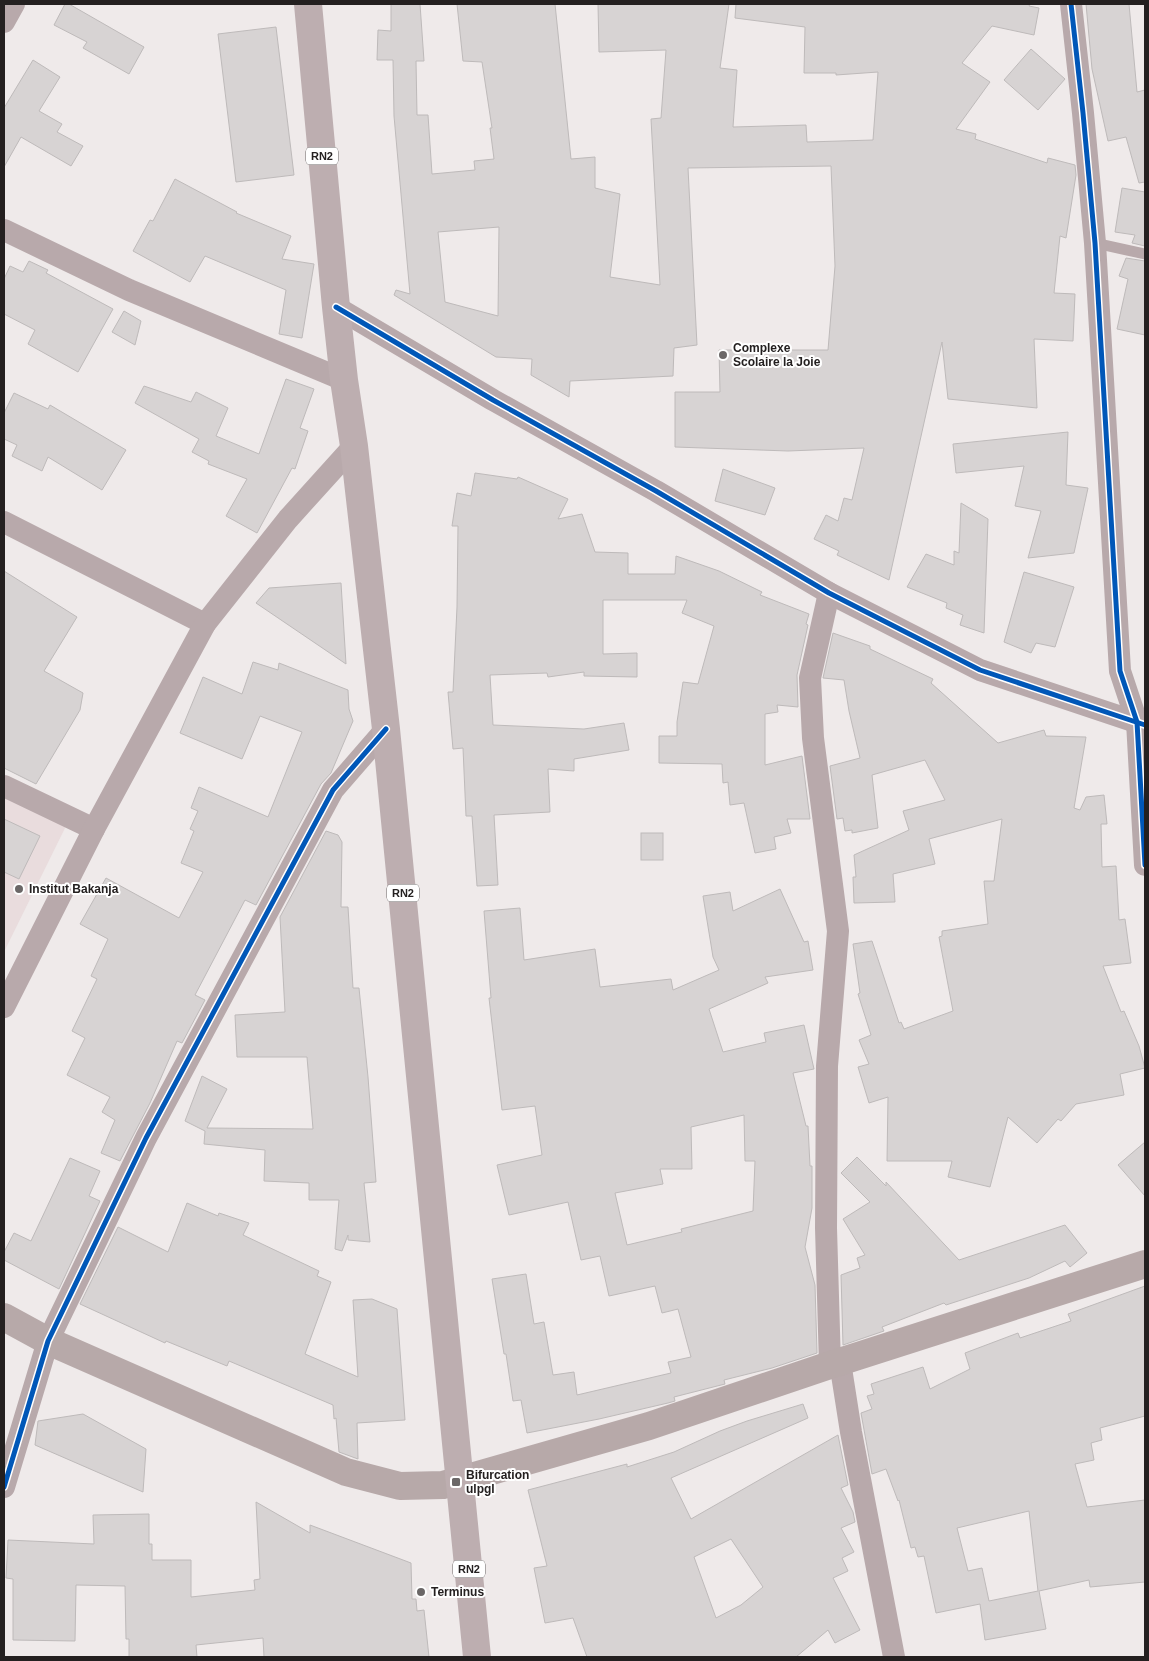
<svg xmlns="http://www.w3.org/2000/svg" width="1149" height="1661" viewBox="0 0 1149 1661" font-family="Helvetica,sans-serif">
  <rect width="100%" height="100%" fill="#efeaea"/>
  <polygon fill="#e9dcdd" points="4,795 66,826 4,952"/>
  <g fill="#d7d3d3" stroke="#bebaba" fill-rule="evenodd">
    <polygon points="65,4 69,4 144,47 129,74 83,48 87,42 54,25"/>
    <path d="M391,4h29l4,57h-8l1,54h11l4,59 43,-4 -1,-9 20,-2 -4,-31h2l-10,-66 -19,-1 -6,-57h98l16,155 24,-2v31l25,6 -10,83 50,8 -9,-166 10,-1 5,-68 -67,2 -1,-48h131l-9,64 17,2 -4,57 73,-2 1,17 66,-2 5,-68 -42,3v-2h-32l1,-46 -70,-9 1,-14h294l-1,2 10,2 -5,27 -42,-9 -30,37 28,19 -34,47 20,5 -1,5 72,24 1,-5 27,7 1,10 -10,63 -6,-2 -6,57 21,1 -2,47 -39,-2 3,69 -89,-9 -6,-57 -53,238 -52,-25 2,-4 -25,-12 12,-24 12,6 6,-23 8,2 12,-52 -76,3 -113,-4v-55h45l-1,-42h109l7,-84 -4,-100 -143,2 9,177 -23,3 -1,28 -103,5 -1,16 -38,-22 1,-16 -36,-2 -102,-62 2,-5 14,4 -16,-178 -1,-56h-16l1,-30 13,1zM499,227l-1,89 -53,-14 -7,-70z"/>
    <polygon points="1086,4 1129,4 1137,92 1145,90 1145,182 1139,183 1126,137 1108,141 1092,69"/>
    <polygon points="276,27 294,175 236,182 218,34"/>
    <polygon points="1031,49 1065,79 1038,110 1004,80"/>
    <polygon points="33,60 60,77 39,111 62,124 57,132 83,146 71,166 21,137 4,167 4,108"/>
    <polygon points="175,179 237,212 236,213 291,236 282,259 314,264 302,338 279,334 286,290 205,256 190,282 133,251 150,220 153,221"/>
    <polygon points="1122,188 1145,192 1145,246 1132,243 1135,235 1115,232"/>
    <polygon points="1126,258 1145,261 1145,335 1117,329 1128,279 1119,276"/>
    <polygon points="29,261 48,270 46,273 113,309 78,372 28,344 35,330 4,314 4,279 10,266 23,272"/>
    <polygon points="124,311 141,321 135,345 112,332"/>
    <polygon points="286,379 314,389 300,428 308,431 295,469 292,468 257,533 226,516 247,479 208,464 209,461 192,452 199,439 135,403 144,386 191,402 196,392 228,408 216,436 259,454"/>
    <polygon points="14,393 48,409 50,405 126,450 102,490 48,457 42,471 12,456 17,445 4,439 4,413"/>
    <polygon points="1068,432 1066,485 1088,488 1074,553 1028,558 1041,511 1015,506 1024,466 956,473 953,444"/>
    <polygon points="723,469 775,488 765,515 715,501"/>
    <polygon points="475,473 517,479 518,477 568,499 558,519 582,514 595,552 628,553 628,574 675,574 676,556 719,571 762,592 760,595 809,614 806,624 808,625 797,675 798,707 777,705 778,712 765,714 765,765 802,756 810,819 787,819 791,833 774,837 776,849 755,853 744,803 730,805 728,782 723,783 722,764 659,763 659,736 677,736 677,722 683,682 698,684 714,626 682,613 687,600 603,600 603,654 637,653 637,677 584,676 584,672 548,677 547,673 490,675 493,725 584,729 624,723 629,750 574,759 574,771 548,769 550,812 494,815 498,885 477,886 472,816 466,816 463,748 453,749 448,692 453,692 457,607 458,526 452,526 457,493 471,496"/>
    <polygon points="961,503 988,519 984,633 960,625 963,615 946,608 947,603 907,587 926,554 954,565 954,551 959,553"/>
    <polygon points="4,571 77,617 44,671 83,693 80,710 36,784 4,768"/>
    <polygon points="1024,572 1074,587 1055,647 1036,643 1031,653 1004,642"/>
    <polygon points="341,583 346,664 256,603 269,588"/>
    <polygon points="833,633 870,646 870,649 933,679 931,683 998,743 1044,730 1046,736 1086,737 1074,808 1080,810 1086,797 1104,795 1107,824 1101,824 1102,867 1116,866 1119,920 1125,919 1131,963 1103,966 1121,1012 1124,1011 1139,1046 1145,1068 1120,1074 1124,1095 1076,1104 1061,1121 1058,1119 1037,1143 1008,1117 990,1187 948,1177 952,1161 887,1161 888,1097 869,1103 858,1067 869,1064 859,1040 871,1035 858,994 860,993 853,944 872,941 899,1023 901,1022 904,1029 953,1011 939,937 942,936 942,931 988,924 984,881 994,881 1002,819 929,839 935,864 893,874 895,902 854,903 853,877 856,877 854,855 909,830 903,811 945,800 925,760 872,775 878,828 852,833 852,830 845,831 843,818 837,819 830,766 860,758 849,711 844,680 823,678"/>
    <polygon points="253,662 278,670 279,663 348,690 349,709 353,721 331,773 321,784 256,905 245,900 195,995 205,1000 182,1043 177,1041 150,1103 120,1161 101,1153 115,1120 102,1112 110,1097 67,1075 85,1038 72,1031 97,979 91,976 108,939 80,924 106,878 179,918 203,872 181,863 194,831 190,829 198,811 191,808 199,787 268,817 302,732 260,716 242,759 180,733 203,677 242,694"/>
    <polygon points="4,819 40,836 19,879 4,872"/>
    <polygon points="326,831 338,835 342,842 341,907 348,907 353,988 359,988 368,1077 376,1182 364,1183 370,1242 348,1240 348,1235 342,1251 335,1249 339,1200 309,1200 309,1183 264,1181 265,1150 204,1144 205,1131 185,1121 202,1076 227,1089 207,1128 313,1129 307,1057 237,1057 235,1015 285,1012 280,917"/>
    <rect x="641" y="833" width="22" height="27"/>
    <path d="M780,889l24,53 4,-1 5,29 -48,7 3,6 -59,26 14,43 43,-10 -2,-9 40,-8 10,44 -21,4 13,53h2l2,40h2v42l-7,39 10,38 2,68 -45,15 -48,12 1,4 -51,13 1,4 -7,2 -69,16 -72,14 -6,-33 -8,1 -7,-47h-2l-12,-75 34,-5 8,50 10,-2 9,53 21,-3 3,23 94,-22 -3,-11 23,-5 -13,-48 -16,4 -7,-27 -46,10 -9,-40 -19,4 -13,-58 -59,13 -12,-50 45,-10 -7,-49 -33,4 -13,-112h2l-7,-87 36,-3 4,52 71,-11 5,38 71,-8 2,11 46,-20 -6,-13 -10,-61 27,-4 3,19zM744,1115l1,46h10l-2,50 -72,18 1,3 -55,13 -12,-52 48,-9 -3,-15h32l-1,-42z"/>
    <polygon points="1145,1142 1145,1196 1118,1165"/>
    <polygon points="857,1157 886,1186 886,1182 959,1260 1065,1225 1087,1253 1070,1267 1065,1261 1029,1278 946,1305 944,1303 882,1327 884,1331 843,1345 841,1275 860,1268 857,1258 865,1255 843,1219 870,1202 841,1173"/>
    <polygon points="70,1158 100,1171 89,1196 100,1201 59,1289 4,1260 4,1252 14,1233 31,1241"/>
    <polygon points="187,1203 218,1216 219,1213 249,1223 243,1235 319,1271 317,1276 331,1282 305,1354 358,1377 353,1300 372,1299 397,1309 405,1420 357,1423 358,1459 339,1452 336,1418 334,1419 333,1405 229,1361 227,1366 166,1341 165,1343 80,1304 118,1227 168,1252"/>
    <path d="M1145,1286v130l-45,12 2,12 -11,3 3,17 -19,4 12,43 58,-7v82l-55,5 -1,-7 -50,11 7,38 -61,11 -5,-36 -44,9 -12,-57 -6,1 -3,-10 -4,1 -12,-48 -1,1 -12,-32 -14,5 -11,-61 11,-4 -5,-13 7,-2 -3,-10 52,-17 7,22 40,-20 -5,-16 53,-20 2,5 51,-17 -3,-7zM1029,1511l9,80 -49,10 -7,-33 -14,3 -11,-43z"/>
    <path d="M803,1404l5,14 -137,60 20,41 147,-84 10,50 -7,3 12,24 2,10 -14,6 13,24 -12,6 6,13 -15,7 27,52 -25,13 -7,-13 -32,27h-209l-14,-39 -28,5 -11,-55 13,-2 -19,-76 99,-26v3l47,-15 46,-21 27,-10zM731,1539l32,48 -22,18 -25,13 -22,-61z"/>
    <polygon points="83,1414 146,1449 143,1492 35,1445 38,1421"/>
    <polygon points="256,1502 310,1533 310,1525 411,1563 412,1599 416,1599 417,1611 424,1610 429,1657 264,1657 263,1638 196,1645 197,1657 129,1657 129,1639 126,1639 125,1586 76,1585 75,1641 13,1640 13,1579 6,1578 8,1540 94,1544 93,1515 149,1514 149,1544 152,1544 152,1560 191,1560 191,1597 255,1590 254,1580 260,1579"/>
  </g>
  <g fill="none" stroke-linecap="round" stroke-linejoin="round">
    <polyline stroke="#b8a9ab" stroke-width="11" points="1095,243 1145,254"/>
    <g stroke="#b8a9ab" stroke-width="22">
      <polyline points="1071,4 1083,113 1095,243 1120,671 1137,722 1145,865"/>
      <polyline points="4,22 14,4"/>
      <polyline points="4,230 129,290 344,380"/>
      <polyline points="336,307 493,400 656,491 829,593 980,670 1145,725"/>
      <polyline points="4,522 205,624"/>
      <polyline points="829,593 810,678 813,738 838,931 827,1066 826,1228 830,1365"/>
      <polyline points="4,786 94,829"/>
      <polyline points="4,1007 94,829 205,624 288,519 354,446"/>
      <polyline points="840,1362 851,1432 894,1657"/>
      <polyline points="4,1487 48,1341 146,1138 333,790 386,729"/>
    </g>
    <polyline stroke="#b7a9a9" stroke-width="28" points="4,1317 48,1341 346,1472 400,1486 443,1485 649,1426 830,1365 1145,1264"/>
    <polyline stroke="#bdaeb0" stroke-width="28" points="308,4 336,307 344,380 354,446 386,729 477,1657"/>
    <g stroke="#fff" stroke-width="8">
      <g id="cycleway">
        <polyline points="1071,4 1083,113 1095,243 1120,671 1137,722 1145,865"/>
        <polyline points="336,307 493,400 656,491 829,593 980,670 1145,725"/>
        <polyline points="4,1487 48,1341 146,1138 333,790 386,729"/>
      </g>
    </g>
    <use href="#cycleway" stroke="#0057b8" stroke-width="5"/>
  </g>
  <g fill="#6b6767" stroke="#fff" stroke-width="2">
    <circle cx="723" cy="355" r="5"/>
    <circle cx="19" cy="889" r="5"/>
    <rect x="451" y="1477" width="10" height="10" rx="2.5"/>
    <circle cx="421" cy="1592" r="5"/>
  </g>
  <g text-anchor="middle" stroke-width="4" stroke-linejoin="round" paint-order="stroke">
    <g fill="#fff" stroke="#666363" stroke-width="1">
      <rect x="306" y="147.5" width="32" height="17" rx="4"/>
      <rect x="387" y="884.5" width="32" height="17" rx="4"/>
      <rect x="453" y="1560.5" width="32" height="17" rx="4"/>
    </g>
    <g font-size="11" font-weight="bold" fill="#242020">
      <text x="322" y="160">RN2</text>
      <text x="403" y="897">RN2</text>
      <text x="469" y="1573">RN2</text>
    </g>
    <g font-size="12" font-weight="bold" fill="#242020" stroke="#fff" text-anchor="start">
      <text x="733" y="352">Complexe<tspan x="733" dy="14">Scolaire la Joie</tspan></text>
      <text x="29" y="893">Institut Bakanja</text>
      <text x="466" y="1479">Bifurcation<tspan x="466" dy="14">ulpgl</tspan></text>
      <text x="431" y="1596">Terminus</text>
    </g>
  </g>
  <rect width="1149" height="1661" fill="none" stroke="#242020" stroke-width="10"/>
</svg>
